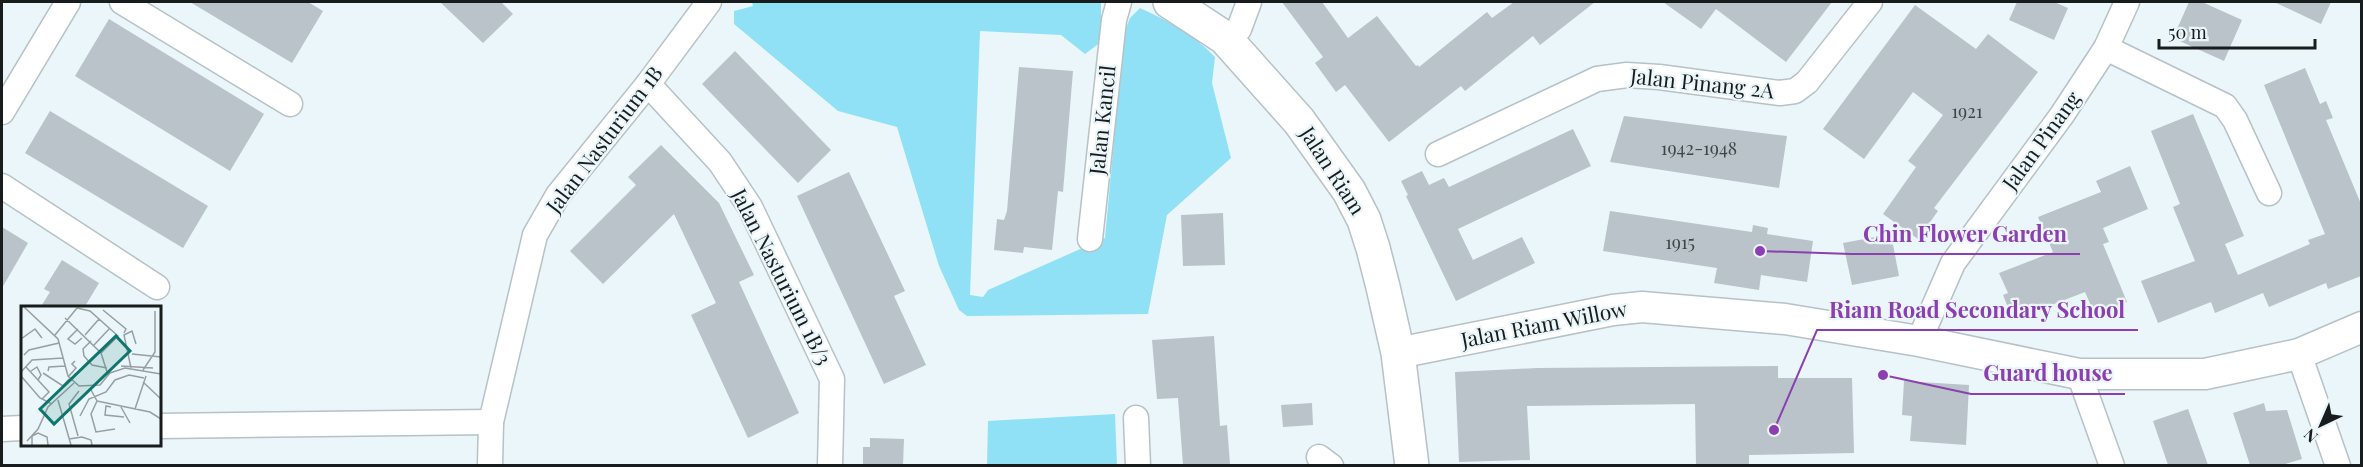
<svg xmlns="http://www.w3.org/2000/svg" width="2363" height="467" viewBox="0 0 2363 467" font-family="'Playfair Display',serif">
  <rect width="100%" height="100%" fill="#eaf6fa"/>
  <g fill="#90e1f6">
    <path d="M752,2h349v40l-16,12 -24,-19 -81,-4 -10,264 13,2 5,-7 117,-52 19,-205 6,-15 10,-10c29,13 53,26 75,49l-3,26 19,75 -64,57 -19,99 -181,2 -8,-6 -20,-44 -42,-139 -59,-16 -104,-87v-13l19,-5z"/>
    <polygon points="1115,414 1117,465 987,465 988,421"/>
  </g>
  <g fill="#b9c3c9">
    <polygon points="190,2 308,2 323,11 292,63"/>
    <polygon points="440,2 501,2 513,14 483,43"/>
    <polygon points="1282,2 1322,2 1348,38 1377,16 1416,66 1418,65 1419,67 1487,12 1492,18 1514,2 1595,2 1540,45 1533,36 1465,91 1461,86 1389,142 1345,85 1336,92 1315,63 1323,57"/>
    <polygon points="1663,2 1832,2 1786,62 1716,9 1701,29"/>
    <polygon points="2017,2 2054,2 2068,8 2054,40 2009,20"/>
    <polygon points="2189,2 2202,2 2242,20 2224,61 2173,38"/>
    <polygon points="2274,2 2331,2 2321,24"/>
    <polygon points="1915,5 1976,49 1988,34 2038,72 1934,208 1938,211 1918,239 1883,214 1916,167 1908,161 1943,115 1913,92 1864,159 1823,129"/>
    <polygon points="109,19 264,114 230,171 75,76"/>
    <polygon points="735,51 831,150 798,183 702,84"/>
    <polygon points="1019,67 1073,71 1063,192 1058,191 1052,250 1024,247 1023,253 994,250 997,219 1004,220 1007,211"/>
    <polygon points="2305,68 2320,104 2326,101 2333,118 2326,120 2361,204 2361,276 2328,289 2326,283 2269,307 2263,293 2215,313 2211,302 2158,323 2141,281 2195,261 2173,207 2180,204 2151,131 2193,114 2244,236 2225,244 2238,275 2310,244 2308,240 2325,234 2264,85"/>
    <polygon points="50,111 208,206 183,248 25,153"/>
    <polygon points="1624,116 1787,136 1779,188 1610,162"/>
    <polygon points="1573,129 1591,166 1458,229 1473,260 1522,237 1535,263 1456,301 1406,196 1408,195 1401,181 1422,171 1429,185 1444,178 1449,187"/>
    <polygon points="661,145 719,203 754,275 739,282 799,413 748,438 691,315 716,303 674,214 603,284 570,251 636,185 628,177"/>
    <polygon points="2130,166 2148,209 2103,228 2109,242 2103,244 2127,302 2095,315 2085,292 2013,320 2003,295 2008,293 1999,273 2053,252 2038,217 2101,192 2096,181"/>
    <polygon points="849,172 905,291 894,296 926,365 884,384 797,196"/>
    <polygon points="1610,211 1752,232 1753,225 1768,228 1767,234 1813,241 1807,282 1761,275 1759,290 1714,283 1717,268 1603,251"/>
    <polygon points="1223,213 1225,265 1183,266 1181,215"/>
    <polygon points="2,227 28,243 2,288"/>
    <polygon points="1891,234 1899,276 1852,285 1843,243"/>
    <polygon points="62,260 99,283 84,308 40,308 50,292 44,289"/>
    <polygon points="1214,336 1220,426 1227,425 1230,464 1183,465 1178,398 1157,399 1152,340"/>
    <polygon points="1778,366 1778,378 1852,378 1854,453 1749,455 1749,465 1696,465 1695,404 1527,406 1530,460 1459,462 1455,372 1537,368"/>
    <polygon points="1904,381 1969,385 1966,445 1910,441 1912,416 1902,415"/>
    <polygon points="1312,403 1313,425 1283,427 1281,405"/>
    <polygon points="2264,403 2266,411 2287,410 2302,459 2282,465 2250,465 2233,413"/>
    <polygon points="2188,409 2208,465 2168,465 2153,421"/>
    <polygon points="870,438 904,439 903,465 863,465 863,447 870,447"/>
  </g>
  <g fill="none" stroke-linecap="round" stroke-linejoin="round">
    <g stroke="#b6c2c5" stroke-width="27">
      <g id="minor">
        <polyline points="122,2 290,104"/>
        <polyline points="1225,38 1239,29 1249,2"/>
        <polyline points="2106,48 2225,106 2235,120 2269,193"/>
        <polyline points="648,84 720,162 750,207 832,379 830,466"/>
        <polyline points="2,112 68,2"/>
        <polyline points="1438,154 1597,79 1627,75 1659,77 1780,93 1795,91 1807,82 1870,2"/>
        <polyline points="2,186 157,287"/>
        <polyline points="1090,239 1114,20 1119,2"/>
        <polyline points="1919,341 1953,263 2062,115 2106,48 2127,2"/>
        <polyline points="2299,354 2338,466"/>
        <polyline points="2079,374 2112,466"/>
        <polyline points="1136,418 1138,466"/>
        <polyline points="159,426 491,422"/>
        <polyline points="2,429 22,428"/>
        <polyline points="1319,457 1331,466"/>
        <polyline points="490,466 491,422 535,235 558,195 648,84 709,2"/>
      </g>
    </g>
    <g stroke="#b6c2c5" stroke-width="33">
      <polyline id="tertiary" points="1398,353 1613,310 1642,307 1785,319 1919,341 2079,374 2205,374 2299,354 2362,327"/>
    </g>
    <g stroke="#b6c2c5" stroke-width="36">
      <polyline id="secondary" points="1170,2 1225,38 1299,121 1349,191 1364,220 1373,248 1383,287 1398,353 1412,466"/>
    </g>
    <use href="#minor" stroke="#fff" stroke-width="24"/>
    <use href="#tertiary" stroke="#fff" stroke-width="30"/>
    <use href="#secondary" stroke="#fff" stroke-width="33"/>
  </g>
  <g text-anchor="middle" stroke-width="4.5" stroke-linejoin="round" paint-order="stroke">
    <g font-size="18" fill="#404648">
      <text x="1967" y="118">1921</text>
      <text x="1699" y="155">1942-1948</text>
      <text x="1680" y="249">1915</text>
    </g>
    <g font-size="21" fill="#181c1d" stroke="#eaf6fa">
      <text transform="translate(1702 84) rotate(6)" y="7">Jalan Pinang 2A</text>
      <text transform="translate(1103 120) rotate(-84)" y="7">Jalan Kancil</text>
      <text transform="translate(605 140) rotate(-53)" y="7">Jalan Nasturium 1B</text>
      <text transform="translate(2042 141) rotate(-54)" y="7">Jalan Pinang</text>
      <text transform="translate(1332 171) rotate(57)" y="7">Jalan Riam</text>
      <text transform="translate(781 277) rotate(63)" y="7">Jalan Nasturium 1B/3</text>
      <text transform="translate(1544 325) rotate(-11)" y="7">Jalan Riam Willow</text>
    </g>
  </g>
  <g transform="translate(21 306)">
    <rect width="140" height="140" fill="#eaf6fa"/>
    <path fill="none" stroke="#969fa2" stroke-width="1.5" d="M2,0l35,33 10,37 11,10 21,-1 10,-12 15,-5 36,6M56,2l13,3 28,25 -17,17M82,4l23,19 -2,4M44,12l36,35 7,22M57,23l-10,10 7,5 7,-6M34,29l22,-27M64,29l14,-16M0,33l14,-10 7,9M70,35l-8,8 1,7 8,9 15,3M73,39l16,-17M111,48l29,3M3,49l5,-5 30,-7M100,60l32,2M5,61l23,25 -7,7M110,62l-7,-33 8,-4 4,13M122,64l12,-18v-41M10,65l6,-4 4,8 -3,5M27,65l1,-4 16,-1M0,66l11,-12 31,-2M22,67l20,13 6,-7M0,70l19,22 12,6M47,71l8,-9 -4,-4 3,-3M122,76l18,17M69,82l7,13 -6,13 5,18 19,-3M37,94l13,45M76,95l53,11 11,7M90,101l-5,-1 -1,9 19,2M100,101l9,16M114,103l11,-33M59,110l9,-17 17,-7 9,-12 14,-5 15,3M57,130l-9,-32 10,-13M48,133l13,-2 9,3 1,5M6,135l11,-12 10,-22 26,-24M11,139v-9l6,-3 9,4 1,8"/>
    <path fill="#0f766e" fill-opacity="0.15" stroke="#0f766e" stroke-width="3" d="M95,30l14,15 -76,73 -14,-15z"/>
    <rect width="140" height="140" fill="none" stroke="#181c1d" stroke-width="3"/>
  </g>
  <path fill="none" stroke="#8b3fb0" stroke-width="2" d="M1760 251L1851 254H2080M1774 430L1817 330H2138M1883 375L1971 394H2125"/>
  <g fill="#8b3fb0" stroke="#eaf6fa" stroke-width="2">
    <circle cx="1760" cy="251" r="6"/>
    <circle cx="1774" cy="430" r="6"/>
    <circle cx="1883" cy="375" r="6"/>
  </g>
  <g font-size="22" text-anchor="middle" font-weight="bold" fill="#8b3fb0" stroke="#eaf6fa" stroke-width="4.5" stroke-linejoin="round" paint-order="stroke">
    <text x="1965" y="242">Chin Flower Garden</text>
    <text x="1977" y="318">Riam Road Secondary School</text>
    <text x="2048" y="381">Guard house</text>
  </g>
  <rect width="2363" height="467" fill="none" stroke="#181c1d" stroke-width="6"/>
  <g transform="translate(2321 425) rotate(224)" stroke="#eaf6fa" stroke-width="4.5" paint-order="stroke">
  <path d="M0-4.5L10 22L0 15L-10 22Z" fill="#181c1d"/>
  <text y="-9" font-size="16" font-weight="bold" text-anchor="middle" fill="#181c1d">N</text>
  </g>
  <path d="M2159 39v9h156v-9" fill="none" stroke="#181c1d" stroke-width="3"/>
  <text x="2168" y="39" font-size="18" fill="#181c1d" stroke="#eaf6fa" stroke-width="4.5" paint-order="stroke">50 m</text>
</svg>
